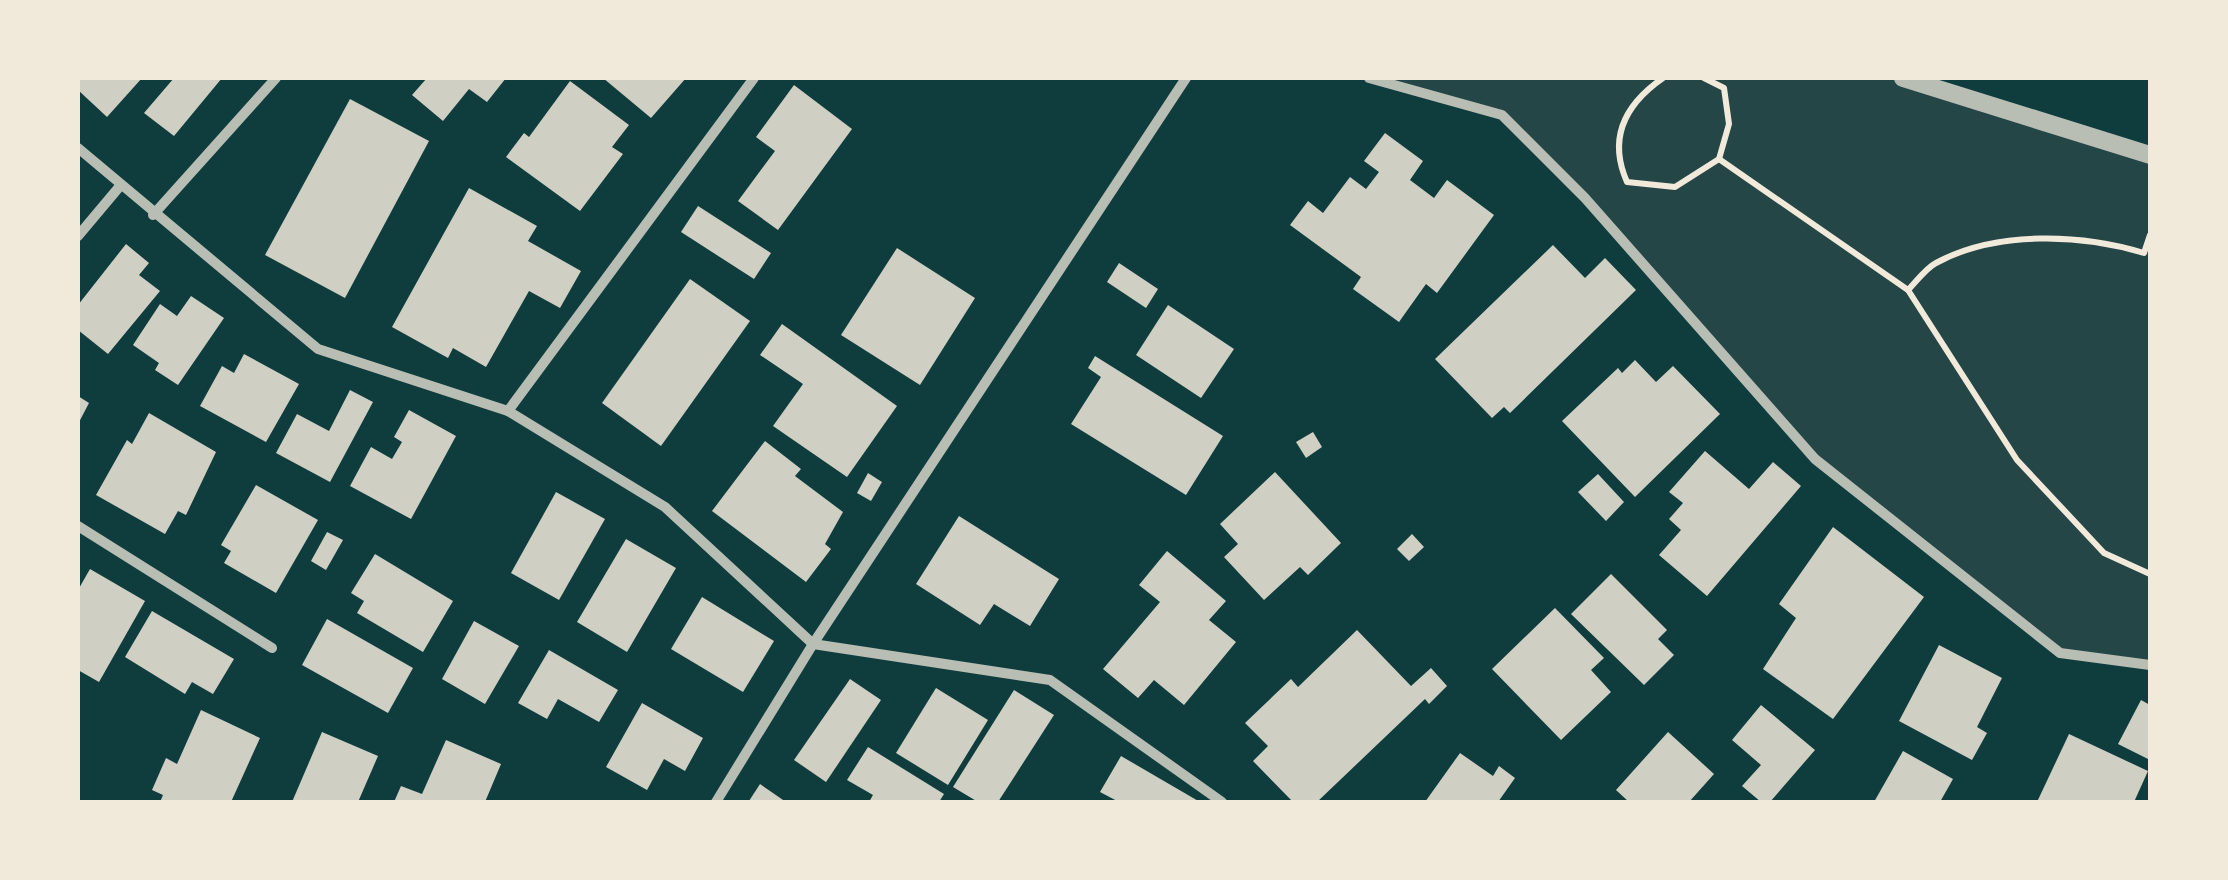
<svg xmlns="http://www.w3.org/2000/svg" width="2228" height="880" viewBox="0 0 2228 880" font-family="Ubuntu,sans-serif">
  <rect width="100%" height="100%" fill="#0f3d3e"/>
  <polygon fill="#244646" points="1369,78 1903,78 2150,155 2150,665 2060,653 1815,459 1585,199 1502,115"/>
  <g fill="#cfcfc3">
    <polygon points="78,78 142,78 107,117 78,90"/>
    <polygon points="174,78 222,78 174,136 144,113"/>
    <polygon points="427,78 506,78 487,102 469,89 443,121 412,95"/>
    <polygon points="603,78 686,78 651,118"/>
    <polygon points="570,81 629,125 612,147 623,154 580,211 506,157 524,133 529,137"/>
    <polygon points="794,85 852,129 778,230 738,201 775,151 756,137"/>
    <polygon points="350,99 429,141 345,298 265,255"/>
    <polygon points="1385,133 1423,161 1410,180 1434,198 1447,180 1494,215 1437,293 1426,284 1399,322 1353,289 1361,277 1290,225 1308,201 1323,213 1350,177 1366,189 1379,172 1364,161"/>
    <polygon points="469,188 537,226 528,241 581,271 560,308 529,291 486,367 453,348 448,358 392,327"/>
    <polygon points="698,206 771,253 754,279 681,232"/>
    <polygon points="126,244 149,263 139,275 160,291 108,354 78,330 78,305"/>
    <polygon points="1553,245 1585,278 1605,258 1636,290 1510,413 1504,407 1492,418 1435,359"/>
    <polygon points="897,248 975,298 920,385 841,335"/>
    <polygon points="1119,263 1158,289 1146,308 1107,282"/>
    <polygon points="690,279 750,321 661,446 602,403"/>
    <polygon points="191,296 224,318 178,385 155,370 159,363 133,345 160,304 177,316"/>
    <polygon points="1168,305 1234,349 1201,398 1136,355"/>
    <polygon points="782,324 897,406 847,477 773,426 803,384 760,355"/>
    <polygon points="244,354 299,384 266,442 200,406 222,366 234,373"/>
    <polygon points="1095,356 1223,436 1186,495 1071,424 1101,377 1088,368"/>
    <polygon points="1635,360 1656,382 1673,366 1720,414 1635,497 1562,421 1618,368 1622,373"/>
    <polygon points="350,390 373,402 330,482 276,453 297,414 329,431"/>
    <polygon points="78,396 89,403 78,424"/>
    <polygon points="409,410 456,436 411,519 350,486 371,447 392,459 402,442 394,437"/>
    <polygon points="149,413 216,452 186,515 178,511 165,534 96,495 127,440 132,444"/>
    <polygon points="1313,432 1322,447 1306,458 1296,442"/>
    <polygon points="765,441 801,469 795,476 843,512 825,544 831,549 806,582 712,511"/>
    <polygon points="1705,451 1749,489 1773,462 1801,486 1707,596 1659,555 1681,530 1669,519 1683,503 1669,492"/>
    <polygon points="1275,472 1341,543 1308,575 1300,567 1264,600 1224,557 1238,544 1220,524"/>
    <polygon points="868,473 882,482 871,501 857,493"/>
    <polygon points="1598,474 1624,502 1606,521 1578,492"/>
    <polygon points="256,485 318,520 276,593 224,563 231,551 221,545"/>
    <polygon points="556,492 605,519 559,600 511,573"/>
    <polygon points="959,516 1059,579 1030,626 994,604 980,625 916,584"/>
    <polygon points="1833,527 1924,597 1833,719 1763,669 1796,618 1779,604"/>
    <polygon points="327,532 343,540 326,570 311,561"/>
    <polygon points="1412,534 1424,547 1409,561 1397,549"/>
    <polygon points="626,539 676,568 627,652 577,622"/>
    <polygon points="1167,551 1226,601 1209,620 1236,642 1184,705 1154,680 1138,698 1103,669 1160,602 1139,585"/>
    <polygon points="375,554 453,601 423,652 357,613 364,601 351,593"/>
    <polygon points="90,569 145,601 99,682 78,670 78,590"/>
    <polygon points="1611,574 1667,630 1658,639 1674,655 1644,685 1571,614"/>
    <polygon points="702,597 774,641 743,692 671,649"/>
    <polygon points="1555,608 1604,658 1591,670 1611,692 1561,740 1492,669"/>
    <polygon points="152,611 234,659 213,694 192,682 185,694 125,657"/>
    <polygon points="327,619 413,668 388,713 302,665"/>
    <polygon points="474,621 519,646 485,704 442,679"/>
    <polygon points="1357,630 1411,686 1431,668 1447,686 1429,704 1425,699 1317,802 1293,802 1253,761 1268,746 1245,723 1291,679 1298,687"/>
    <polygon points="1939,645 2002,678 1977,727 1987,733 1972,760 1899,721"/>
    <polygon points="549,650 618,690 599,722 558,699 547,719 518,703"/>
    <polygon points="850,679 881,700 826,782 794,760"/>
    <polygon points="936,688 988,720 948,785 896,753"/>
    <polygon points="1014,690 1054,715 998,802 978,802 953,787"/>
    <polygon points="2141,700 2150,705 2150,760 2118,744"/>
    <polygon points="642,703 703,738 685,771 664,759 647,790 606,767"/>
    <polygon points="1761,705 1815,750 1770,802 1761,802 1742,786 1761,765 1732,740"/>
    <polygon points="201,710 260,738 231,802 160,802 163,795 152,790 166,758 177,764"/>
    <polygon points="322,732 378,756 358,802 292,802"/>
    <polygon points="1668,732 1714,774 1689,802 1629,802 1616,790"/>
    <polygon points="2069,734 2148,771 2134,802 2037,802"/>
    <polygon points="446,740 501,764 485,802 394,802 401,786 422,794"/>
    <polygon points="868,747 944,794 939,802 869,802 873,795 847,780"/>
    <polygon points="1903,751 1953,779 1940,802 1874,802"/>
    <polygon points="1460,753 1493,776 1499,766 1515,778 1498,802 1425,802"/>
    <polygon points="1121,756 1200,802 1119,802 1100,792"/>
    <polygon points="760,784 786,802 749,801"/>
  </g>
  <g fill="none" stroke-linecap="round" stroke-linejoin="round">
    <g stroke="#f1e9da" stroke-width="6">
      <path d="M1663,78c-39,27 -55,61 -36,104l48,5 44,-28 10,-35 -5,-36 -20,-10"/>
      <polyline points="1719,159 1908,290 2017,460 2104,553 2150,574"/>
      <path d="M1908,290c8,-8 18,-22 28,-27 60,-33 146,-29 208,-10l6,-18"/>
    </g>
    <g stroke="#b8beb3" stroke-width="10">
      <polyline points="1369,78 1502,115 1585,198 1815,459 2060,653 2150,665"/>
      <polyline points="78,148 318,349 508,411 665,507 813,644 1050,680 1222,802"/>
      <polyline points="153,215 276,78"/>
      <polyline points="78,236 120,186"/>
      <polyline points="508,411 754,78"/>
      <polyline points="78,526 272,648"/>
      <polyline points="716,802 813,644 1186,78"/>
    </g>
    <polyline stroke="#b8beb3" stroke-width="18" points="1903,78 2150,155"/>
  </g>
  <rect width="2228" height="880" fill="none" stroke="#f1e9da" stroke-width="160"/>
</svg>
